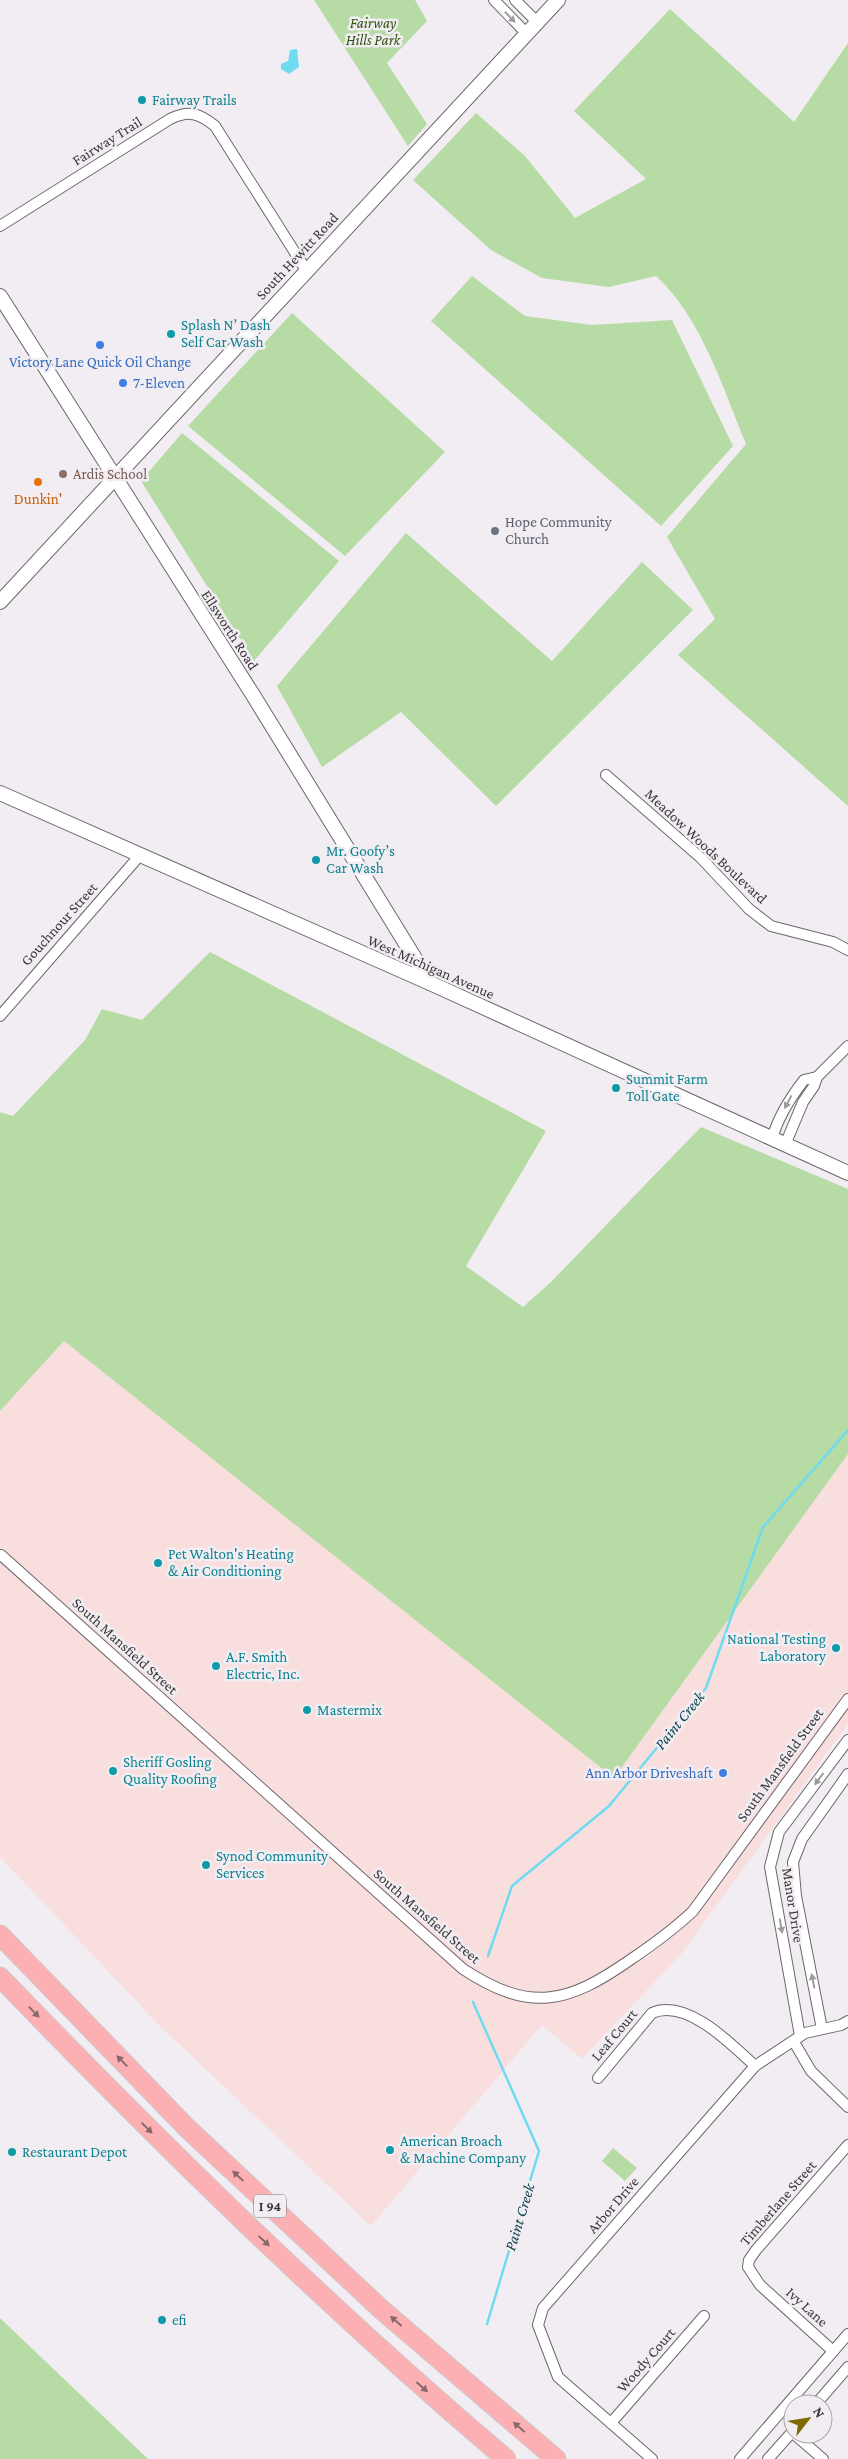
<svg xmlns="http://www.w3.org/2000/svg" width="848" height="2459" viewBox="0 0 848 2459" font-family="'Crimson Pro',serif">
  <rect width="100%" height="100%" fill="#f2edf3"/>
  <polygon fill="#f9dede" points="64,1341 269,1499 614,1778 848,1454 848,1724 682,1953 582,2059 542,2025 371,2226 158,2024 0,1857 0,1411"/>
  <g fill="#b7dba4">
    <polygon points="314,0 415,0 427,21 387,63 427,124 408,146"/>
    <path d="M670,9l124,113 54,-79v763l-170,-151 37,-36 -48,-82 79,-93c-23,-56 -45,-127 -90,-168l-47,11 -67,-9 -51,-28 -78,-70 63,-67 49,43 50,62 71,-39 -72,-68z"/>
    <polygon points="472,276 525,316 592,325 672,320 733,446 661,526 431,321"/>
    <polygon points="292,313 445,452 345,556 188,426"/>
    <polygon points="182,433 339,561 254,661 141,481"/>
    <polygon points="406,533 552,661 642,562 693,610 496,806 401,712 322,767 277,686"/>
    <polygon points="210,952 546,1131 466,1266 523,1307 551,1282 701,1127 848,1189 848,1454 614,1778 64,1341 0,1411 0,1112 13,1116 85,1040 102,1009 142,1020"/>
    <polygon points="613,2148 637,2168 625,2181 602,2161"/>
    <polygon points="0,2318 148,2459 0,2459"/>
  </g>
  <polygon fill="#6edbf1" points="297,49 299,67 289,74 281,69 281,64 288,61 290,50"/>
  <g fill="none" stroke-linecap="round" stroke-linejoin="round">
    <g stroke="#6edbf1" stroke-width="2.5">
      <polyline points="488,1956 512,1886 609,1806 706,1688 763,1527 848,1430"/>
      <polyline points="473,2002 539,2151 487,2324"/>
    </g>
    <g stroke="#6c676c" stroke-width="12">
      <g id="street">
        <polyline points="494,0 526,33"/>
        <polyline points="515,0 537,22"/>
        <path d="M0,226l170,-107c19,-9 29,-6 45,7l91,144"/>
        <polyline points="606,775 701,858 749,909 771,926 833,942 848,950"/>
        <polyline points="0,1016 141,854"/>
        <path d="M772,1139c6,-22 18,-41 32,-59l13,-3"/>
        <polyline points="785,1145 803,1102 814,1086 817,1077 848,1046"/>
        <path d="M1,1555l462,414c67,44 104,35 167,-9 22,-15 43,-30 63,-49l155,-212"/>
        <polyline points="822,2029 796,1896 793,1862 802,1839 848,1774"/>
        <polyline points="800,2036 770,1867 779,1832 848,1740"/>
        <polyline points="794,2042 811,2071 848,2107"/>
        <path d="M598,2078l54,-65c35,-15 79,31 103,53"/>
        <polyline points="833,2351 760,2285 748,2267 749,2260 756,2250 848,2145"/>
        <polyline points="816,2404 848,2367"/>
        <polyline points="611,2423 704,2316"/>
        <polyline points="794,2434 823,2459"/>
        <polyline points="652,2459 558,2377 538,2325 543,2308 755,2066 805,2033 841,2025 848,2021"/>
        <polyline points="740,2459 848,2334"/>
        <polyline points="768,2459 793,2431"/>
      </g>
    </g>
    <g stroke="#6c676c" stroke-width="16">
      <g id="secondary">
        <polyline points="0,296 253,695 430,983"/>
        <polyline points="0,602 558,0"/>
        <polyline points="0,793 430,983 848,1173"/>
      </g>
    </g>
    <g stroke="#cccbcc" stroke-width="21">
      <g id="highway">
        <polyline points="0,1935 187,2128 382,2310 556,2459"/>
        <path d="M0,1977c162,168 328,331 506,482"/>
      </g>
    </g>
    <use href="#street" stroke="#fff" stroke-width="10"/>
    <use href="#secondary" stroke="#fff" stroke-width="14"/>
    <use href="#highway" stroke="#fdb0b3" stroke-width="19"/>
  </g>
  <defs><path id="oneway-solid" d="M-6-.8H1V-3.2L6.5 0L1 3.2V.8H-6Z" transform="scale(1.25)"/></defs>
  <g fill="#9d9c9d">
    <use href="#oneway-solid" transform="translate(510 17) rotate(46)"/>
    <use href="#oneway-solid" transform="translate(788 1102) rotate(118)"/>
    <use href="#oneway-solid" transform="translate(819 1779) rotate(126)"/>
    <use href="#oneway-solid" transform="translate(781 1926) rotate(80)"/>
    <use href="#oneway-solid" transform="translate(813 1981) rotate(-101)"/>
  </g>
  <g fill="#89686b">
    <use href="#oneway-solid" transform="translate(34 2012) rotate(46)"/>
    <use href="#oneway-solid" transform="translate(122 2061) rotate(-134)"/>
    <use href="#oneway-solid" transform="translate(147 2128) rotate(45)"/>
    <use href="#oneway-solid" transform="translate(238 2176) rotate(-137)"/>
    <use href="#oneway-solid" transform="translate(264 2241) rotate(43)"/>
    <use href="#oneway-solid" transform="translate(396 2321) rotate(-139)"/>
    <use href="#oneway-solid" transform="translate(422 2387) rotate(41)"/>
    <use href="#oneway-solid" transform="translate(519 2427) rotate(-139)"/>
  </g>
  <g fill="#0f9aa8" stroke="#f2edf3" stroke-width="2">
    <circle cx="142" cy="100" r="5"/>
    <circle cx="171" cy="334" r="5"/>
    <circle cx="316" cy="860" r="5"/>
    <circle cx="616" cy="1088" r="5"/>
    <circle cx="158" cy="1563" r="5"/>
    <circle cx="836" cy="1648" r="5"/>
    <circle cx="216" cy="1666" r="5"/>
    <circle cx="307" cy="1710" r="5"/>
    <circle cx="113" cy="1771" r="5"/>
    <circle cx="206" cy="1865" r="5"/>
    <circle cx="390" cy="2150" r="5"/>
    <circle cx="12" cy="2152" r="5"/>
    <circle cx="162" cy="2320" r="5"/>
  </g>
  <g fill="#3f7fe0" stroke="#f2edf3" stroke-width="2">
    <circle cx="100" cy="345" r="5"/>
    <circle cx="123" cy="383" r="5"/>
    <circle cx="723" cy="1773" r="5"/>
  </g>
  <circle fill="#8d6e63" stroke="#f2edf3" stroke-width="2" cx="63" cy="474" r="5"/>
  <circle fill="#e8710a" stroke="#f2edf3" stroke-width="2" cx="38" cy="482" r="5"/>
  <circle fill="#6b7280" stroke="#f2edf3" stroke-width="2" cx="495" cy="531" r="5"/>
  <g text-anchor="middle" stroke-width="5" stroke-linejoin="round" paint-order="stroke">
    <rect fill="#f2edf3" stroke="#726e72" stroke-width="1" x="254" y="2194.5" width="32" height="23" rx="4"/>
    <g font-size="14" font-weight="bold" fill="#3b383b">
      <text x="270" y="2211">I 94</text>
    </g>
    <g font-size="15" font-style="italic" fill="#2c530c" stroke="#f2edf3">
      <text x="373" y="28">Fairway<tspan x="373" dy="17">Hills Park</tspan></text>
    </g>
    <g font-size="15" fill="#0d838f" stroke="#f2edf3" text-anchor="start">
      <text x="152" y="105">Fairway Trails</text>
      <text x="181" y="330">Splash N’ Dash<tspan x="181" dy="17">Self Car Wash</tspan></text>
      <text x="326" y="856">Mr. Goofy’s<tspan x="326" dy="17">Car Wash</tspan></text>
      <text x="626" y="1084">Summit Farm<tspan x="626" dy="17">Toll Gate</tspan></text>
      <text x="168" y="1559">Pet Walton's Heating<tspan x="168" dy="17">&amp; Air Conditioning</tspan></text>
      <text x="826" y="1644" text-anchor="end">National Testing<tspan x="826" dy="17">Laboratory</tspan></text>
      <text x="226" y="1662">A.F. Smith<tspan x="226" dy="17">Electric, Inc.</tspan></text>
      <text x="317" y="1715">Mastermix</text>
      <text x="123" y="1767">Sheriff Gosling<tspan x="123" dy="17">Quality Roofing</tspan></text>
      <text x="216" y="1861">Synod Community<tspan x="216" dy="17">Services</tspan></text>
      <text x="400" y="2146">American Broach<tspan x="400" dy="17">&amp; Machine Company</tspan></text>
      <text x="22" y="2157">Restaurant Depot</text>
      <text x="172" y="2325">efi</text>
    </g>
    <g font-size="15" fill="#3b383b" stroke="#f2edf3">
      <text transform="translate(107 141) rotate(-32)" y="5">Fairway Trail</text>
      <text transform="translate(297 256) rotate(-47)" y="5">South Hewitt Road</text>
      <text transform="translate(230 630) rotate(57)" y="5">Ellsworth Road</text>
      <text transform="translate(706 846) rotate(43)" y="5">Meadow Woods Boulevard</text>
      <text transform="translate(59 924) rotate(-48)" y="5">Gouchnour Street</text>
      <text transform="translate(431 967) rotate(24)" y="5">West Michigan Avenue</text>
      <text transform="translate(125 1646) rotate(42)" y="5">South Mansfield Street</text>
      <text transform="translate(780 1765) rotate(-54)" y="5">South Mansfield Street</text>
      <text transform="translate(793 1905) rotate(81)" y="5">Manor Drive</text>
      <text transform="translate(427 1916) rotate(41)" y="5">South Mansfield Street</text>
      <text transform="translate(614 2035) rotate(-50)" y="5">Leaf Court</text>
      <text transform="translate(778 2203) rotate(-49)" y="5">Timberlane Street</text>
      <text transform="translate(613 2205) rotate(-49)" y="5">Arbor Drive</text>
      <text transform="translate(807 2307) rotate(42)" y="5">Ivy Lane</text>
      <text transform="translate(646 2360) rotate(-49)" y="5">Woody Court</text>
    </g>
    <g font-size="15" fill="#366cbe" stroke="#f2edf3">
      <text x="100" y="367">Victory Lane Quick Oil Change</text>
      <text x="133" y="388" text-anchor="start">7-Eleven</text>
      <text x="713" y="1778" text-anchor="end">Ann Arbor Driveshaft</text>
    </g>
    <g font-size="15" fill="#785e54" stroke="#f2edf3" text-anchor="start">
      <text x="73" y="479">Ardis School</text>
    </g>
    <g font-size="15" fill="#c56008" stroke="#f2edf3">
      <text x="38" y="504">Dunkin'</text>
    </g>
    <g font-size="15" fill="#5b616d" stroke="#f2edf3" text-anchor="start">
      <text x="505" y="527">Hope Community<tspan x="505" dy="17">Church</tspan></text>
    </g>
    <g font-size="16" font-style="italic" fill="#13454e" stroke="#f2edf3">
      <text transform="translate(679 1720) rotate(-51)" y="6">Paint Creek</text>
      <text transform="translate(519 2217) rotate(-73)" y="6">Paint Creek</text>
    </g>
  </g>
  <g transform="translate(808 2419) rotate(59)"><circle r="24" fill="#f2edf3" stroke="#a9a5a9"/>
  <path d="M0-4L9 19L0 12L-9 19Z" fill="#7d6a02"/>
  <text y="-8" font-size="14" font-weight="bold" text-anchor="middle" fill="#3b383b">N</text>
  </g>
</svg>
